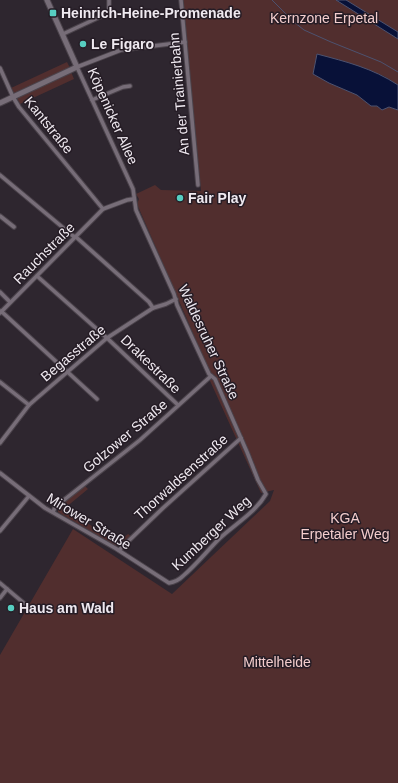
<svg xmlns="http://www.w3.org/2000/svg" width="398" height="783" viewBox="0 0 398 783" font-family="Helvetica,sans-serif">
  <rect width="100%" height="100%" fill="#2e262f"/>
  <g fill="#512e2e">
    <polygon points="182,0 398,0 398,85 384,76 378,74 329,83 357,95 371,106 389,107 398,110 398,783 0,783 0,655 73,529 172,594 270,501 274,490 261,493 206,372 199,347 137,204 139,199 136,194 155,185 161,190 201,191"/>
    <polygon points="67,62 70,68 16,93 13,93 11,88"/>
    <polygon points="71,72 74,79 20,104 17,98"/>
    <polygon points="85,486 88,489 65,508 117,543 128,534 131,536 119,546 114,545 58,512 58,507"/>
  </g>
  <g fill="#081138" stroke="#4d526f">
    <polygon points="336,0 346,0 398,32 398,39"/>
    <path d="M317,54c30,8 55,14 81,31v25l-9,-3 -7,3 -5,-4h-6l-14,-11 -28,-12 -16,-9z"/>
  </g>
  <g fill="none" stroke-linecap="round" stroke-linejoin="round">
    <polyline stroke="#4d526f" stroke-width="1" points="272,0 294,22 304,30 331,42 381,62 398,72"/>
    <g stroke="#4b434b" stroke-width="5.5">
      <g id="street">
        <polyline points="181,0 198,185"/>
        <polyline points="63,34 106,14 109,10 109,0"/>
        <polyline points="0,68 13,97 19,107 103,209"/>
        <polyline points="92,100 123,87 130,86"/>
        <polyline points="0,175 73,236 76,237 149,302 153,308"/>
        <polyline points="0,216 14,227"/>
        <polyline points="37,276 107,338 178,405"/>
        <polyline points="0,292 10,302"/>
        <polyline points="1,311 97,399"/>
        <polyline points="0,313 103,209 127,200 133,199"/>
        <polyline points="0,382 29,405"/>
        <polyline points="0,443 29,405 37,398 107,338 153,308 166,304 176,299"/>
        <path d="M0,473l45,35 70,40 54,35c6,-1 10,-3 14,-7 13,-11 24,-25 36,-37 16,-15 36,-26 47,-45l-8,-14 -11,-28 -32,-73 -6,-5 -32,-69 -3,-11 -38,-84 -3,-21 -56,-122 44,-17 64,-8"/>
        <polyline points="53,512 55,507 140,440 211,376"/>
        <polyline points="0,531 29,496"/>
        <polyline points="119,550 163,508 241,438"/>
        <polyline points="0,583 32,610"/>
        <polyline points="0,598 7,589"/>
      </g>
    </g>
    <g stroke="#4b434b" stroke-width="7">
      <polyline id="secondary" points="0,103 77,67 47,0"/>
    </g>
    <use href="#street" stroke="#776d78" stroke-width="3.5"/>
    <use href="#secondary" stroke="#776d78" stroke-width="5"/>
  </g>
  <g fill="#57cec1" stroke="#251c25" stroke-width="1.5">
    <rect x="49" y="9" width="8" height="8" rx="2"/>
    <circle cx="83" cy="44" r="4"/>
    <circle cx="180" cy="198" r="4"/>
    <circle cx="11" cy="608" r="4"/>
  </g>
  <g text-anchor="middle" stroke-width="3" stroke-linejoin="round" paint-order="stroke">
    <g font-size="14" font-weight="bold" fill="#efe9f0" stroke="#251c25" text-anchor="start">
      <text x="61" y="18">Heinrich-Heine-Promenade</text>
      <text x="91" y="49">Le Figaro</text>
      <text x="188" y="203">Fair Play</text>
      <text x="19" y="613">Haus am Wald</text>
    </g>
    <g font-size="14" fill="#f3cdcd" stroke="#251c25">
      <text x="324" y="23">Kernzone Erpetal</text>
      <text x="345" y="523">KGA<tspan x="345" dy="16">Erpetaler Weg</tspan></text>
      <text x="277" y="667">Mittelheide</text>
    </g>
    <g font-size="14" fill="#efe9f0" stroke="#251c25">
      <text transform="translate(179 94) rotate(-95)" y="5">An der Trainierbahn</text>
      <text transform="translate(113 116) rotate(66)" y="5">Köpenicker Allee</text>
      <text transform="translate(49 125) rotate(51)" y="5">Kantstraße</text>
      <text transform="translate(44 253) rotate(-45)" y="5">Rauchstraße</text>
      <text transform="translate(209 342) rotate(65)" y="5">Waldesruher Straße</text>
      <text transform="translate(73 353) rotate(-40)" y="5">Begasstraße</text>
      <text transform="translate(151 364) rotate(44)" y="5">Drakestraße</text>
      <text transform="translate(125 436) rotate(-40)" y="5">Golzower Straße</text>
      <text transform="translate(181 477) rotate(-42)" y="5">Thorwaldsenstraße</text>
      <text transform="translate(89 521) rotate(31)" y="5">Mirower Straße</text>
      <text transform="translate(211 533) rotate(-43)" y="5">Kumberger Weg</text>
    </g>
  </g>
</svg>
